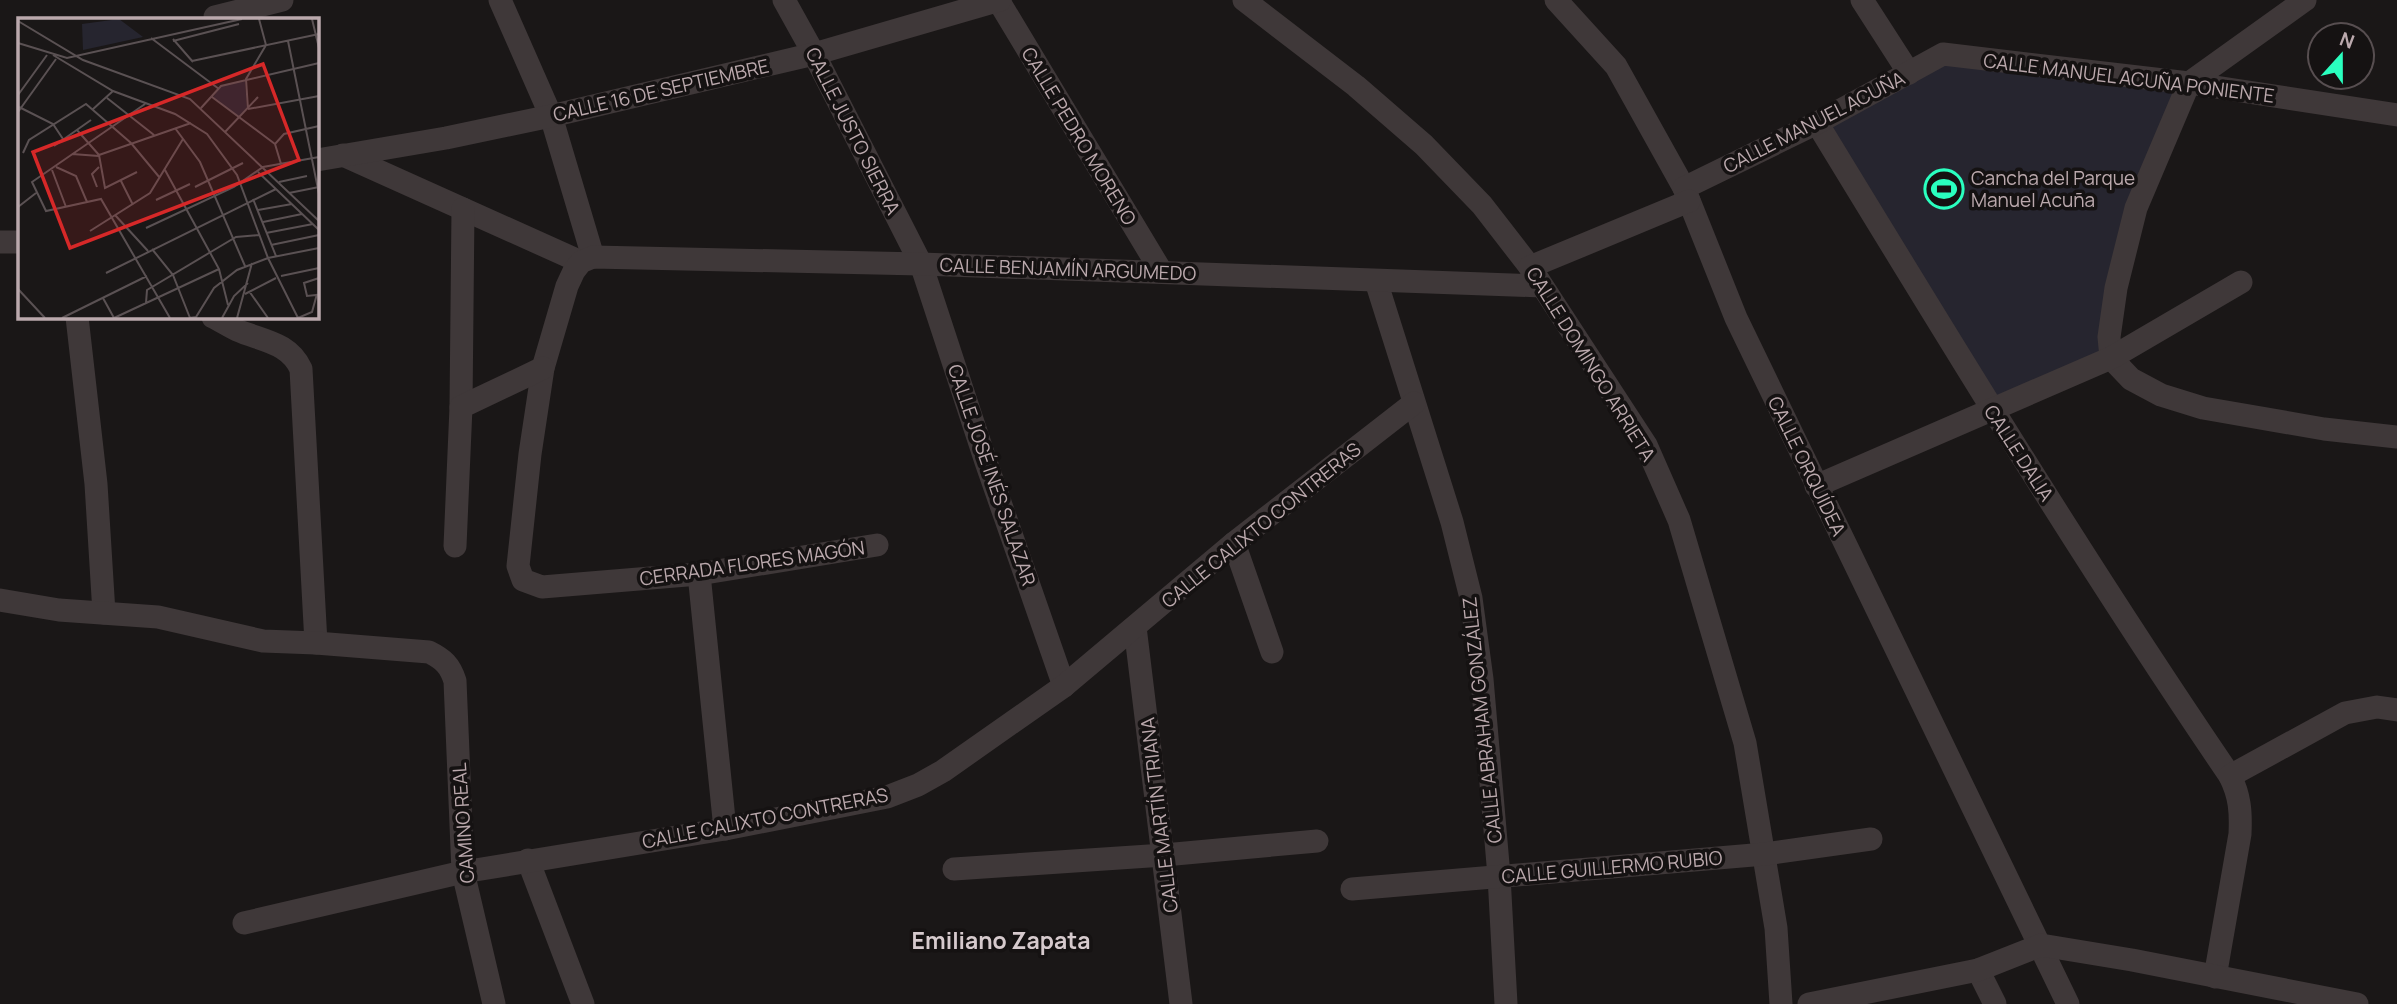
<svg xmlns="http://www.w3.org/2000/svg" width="2397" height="1004" viewBox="0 0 2397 1004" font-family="Manrope,sans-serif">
  <rect width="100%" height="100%" fill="#1a1717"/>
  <polygon fill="#26252f" points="1944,61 2178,90 2103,350 1993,402 1826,125"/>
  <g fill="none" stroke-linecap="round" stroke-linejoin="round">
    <g stroke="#3f3839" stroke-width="23">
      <polyline points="500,0 551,116 593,257"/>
      <polyline points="784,0 814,54 921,264 986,462 1064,686"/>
      <polyline points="998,0 1161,271"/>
      <polyline points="1244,0 1356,86 1424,145 1482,205 1530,267 1646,445 1679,520 1745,743 1776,928 1781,1004"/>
      <polyline points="1556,0 1616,66 1684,188 1736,318 2068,1004"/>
      <polyline points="1862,0 1909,73"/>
      <polyline points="215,17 282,0"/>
      <path d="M1817,123c134,220 268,440 413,653"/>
      <polyline points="343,155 581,262"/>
      <polyline points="317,160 446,138 551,116 814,54 1000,0"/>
      <polyline points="1684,188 1817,123 1943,54 2189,83 2397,115"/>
      <polyline points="0,242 19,242"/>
      <polyline points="1530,267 1689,201"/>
      <polyline points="1376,281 1452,522 1471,598 1482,679 1499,876 1506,1004"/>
      <polyline points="77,317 96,484 104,613"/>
      <path d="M213,317c8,4 16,9 24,13 25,11 52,12 64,39l15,274"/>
      <polyline points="2111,358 2109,337 2116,288 2136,208 2189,83 2305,0"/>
      <polyline points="2111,358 2131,379 2161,395 2203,408 2324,429 2397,437"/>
      <polyline points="461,407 463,209"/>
      <polyline points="1816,486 2111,358 2241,282"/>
      <polyline points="1234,543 1272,652"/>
      <polyline points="877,545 699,574 542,587 523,580 518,566 530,454 543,368 567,286 574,271 581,262 593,257 921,264 1542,286"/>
      <polyline points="455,546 461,407 543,368"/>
      <polyline points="699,574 725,829"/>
      <path d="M0,600l59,10 99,7 105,24 53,2 113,9c14,7 21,13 26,29l8,191 31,132"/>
      <polyline points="1135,627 1181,1004"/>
      <polyline points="528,860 583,1004"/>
      <polyline points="954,869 1164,855 1317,841"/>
      <polyline points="1352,889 1765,854 1871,839"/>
      <polyline points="244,923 463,872 725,829 887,797 918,785 943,771 1064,686 1234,543 1414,403"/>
      <polyline points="1978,970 1995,1004"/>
      <path d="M2215,977l25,-143c1,-22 0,-38 -10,-58l115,-63 32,-6 20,3"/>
      <polyline points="1809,1004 1978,970 2041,945 2132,960 2357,1004"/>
    </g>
  </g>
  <defs>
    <g id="stadium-ring" transform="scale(2.0125)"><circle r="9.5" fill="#151212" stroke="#2affbf" stroke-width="1.5"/><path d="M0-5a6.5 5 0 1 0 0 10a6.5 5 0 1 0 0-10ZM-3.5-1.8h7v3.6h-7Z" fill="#2affbf"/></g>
  </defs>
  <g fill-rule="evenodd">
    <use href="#stadium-ring" x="1944" y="189"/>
  </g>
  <g text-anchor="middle" stroke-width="7" stroke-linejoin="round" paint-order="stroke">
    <g font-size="19" fill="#bba9ad" stroke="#151212">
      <text transform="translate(2129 78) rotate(7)" y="7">CALLE MANUEL ACUÑA PONIENTE</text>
      <text transform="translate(661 90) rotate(-13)" y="7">CALLE 16 DE SEPTIEMBRE</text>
      <text transform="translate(1814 122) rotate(-27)" y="7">CALLE MANUEL ACUÑA</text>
      <text transform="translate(853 131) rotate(63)" y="7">CALLE JUSTO SIERRA</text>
      <text transform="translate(1079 136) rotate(59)" y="7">CALLE PEDRO MORENO</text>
      <text transform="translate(1068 269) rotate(2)" y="7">CALLE BENJAMÍN ARGUMEDO</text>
      <text transform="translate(1591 364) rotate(58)" y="7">CALLE DOMINGO ARRIETA</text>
      <text transform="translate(2019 453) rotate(57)" y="7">CALLE DALIA</text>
      <text transform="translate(1807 466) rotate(64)" y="7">CALLE ORQUÍDEA</text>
      <text transform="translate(992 475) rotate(71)" y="7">CALLE JOSÉ INÉS SALAZAR</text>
      <text transform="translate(1261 525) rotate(-39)" y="7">CALLE CALIXTO CONTRERAS</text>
      <text transform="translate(752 563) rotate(-8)" y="7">CERRADA FLORES MAGÓN</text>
      <text transform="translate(1482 720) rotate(-96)" y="7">CALLE ABRAHAM GONZÁLEZ</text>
      <text transform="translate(1159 815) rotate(-97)" y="7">CALLE MARTÍN TRIANA</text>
      <text transform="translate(765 818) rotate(-11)" y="7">CALLE CALIXTO CONTRERAS</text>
      <text transform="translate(463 823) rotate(-94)" y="7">CAMINO REAL</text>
      <text transform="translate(1612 867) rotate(-5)" y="7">CALLE GUILLERMO RUBIO</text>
    </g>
    <g font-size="19" fill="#bba9ad" stroke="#151212" text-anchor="start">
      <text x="1971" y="185">Cancha del Parque<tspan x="1971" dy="22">Manuel Acuña</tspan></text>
    </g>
    <g font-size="23" font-weight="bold" fill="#d6cacd" stroke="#151212">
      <text x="1001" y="949">Emiliano Zapata</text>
    </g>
  </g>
  <g transform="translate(18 18)">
    <rect width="301" height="301" fill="#1a1717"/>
    <path d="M101,1l24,18 -60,13 -1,-26zM227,63l2,27 -8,9 -26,-20 8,-11z" fill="#26252f"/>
    <path fill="none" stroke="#5a5153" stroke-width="2" d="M294,1l7,29M0,3l65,39 107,39 129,122M133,20l68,51M155,21l20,23M155,23l66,-17M270,23l31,153M0,25l49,15 175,-39M35,37l60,36 62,23 32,20 30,41 31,83 30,60 14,-6 5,-18M174,43l127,-27M0,77l29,-40M194,79l63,47M89,80l47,37M127,86l-113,78 14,29 55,-12 69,119M1,89l34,17 10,15M183,90l20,-22 98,-23M230,91l-2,-30 20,-34 -7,-26M230,91l71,-13M74,92l21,-19M0,94l38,-53M157,110l25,34 45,104M59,112l22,25M207,114l33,-35M36,128l37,-26M5,135l6,-13 57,-36 45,39 29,35M54,136l27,2M81,137l92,-32M81,137l6,33 32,-16M263,146l-6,-20 9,-10 35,-8M38,149l20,9 11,26M34,152l14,37M147,152l54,99 9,36M240,154l61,58M103,163l12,24M261,164l28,-6M79,169l-5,-13 7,-7M177,169l48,-24M271,175l30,-6M235,181l23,57M138,182l34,-16M0,189l18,-14M240,192l34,-6M97,197l33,36M245,204l39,-8M128,210l88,-41 29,-20 56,-10M72,213l60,-38 33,-54M248,215l47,-9M253,227l48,-10M134,231l21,26 17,43M88,255l170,-84M263,258l38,-8M0,271l27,29M231,273l19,27M227,276l31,-16M298,277l-9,1 -3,-13 15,-5M85,280l11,20M128,285l1,-13 62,-37 27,-16 23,-2M44,300l85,-42M96,300l105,-49M171,300l7,-1 18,-29 23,-18 31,-12 51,-10M204,300l12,-22 14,-13M219,300l15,-55"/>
    <path fill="#d62828" fill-opacity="0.15" stroke="#d62828" stroke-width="3.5" d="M245,46l36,96 -229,88 -37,-96z"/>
    <rect width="301" height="301" fill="none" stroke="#bba9ad" stroke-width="3.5"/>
  </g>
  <g transform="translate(2341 56) rotate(21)"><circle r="33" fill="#151212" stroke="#574e50" stroke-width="2"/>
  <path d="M0-5L12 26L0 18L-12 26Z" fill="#2affbf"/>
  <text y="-10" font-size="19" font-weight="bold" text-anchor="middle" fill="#bba9ad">N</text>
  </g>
</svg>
